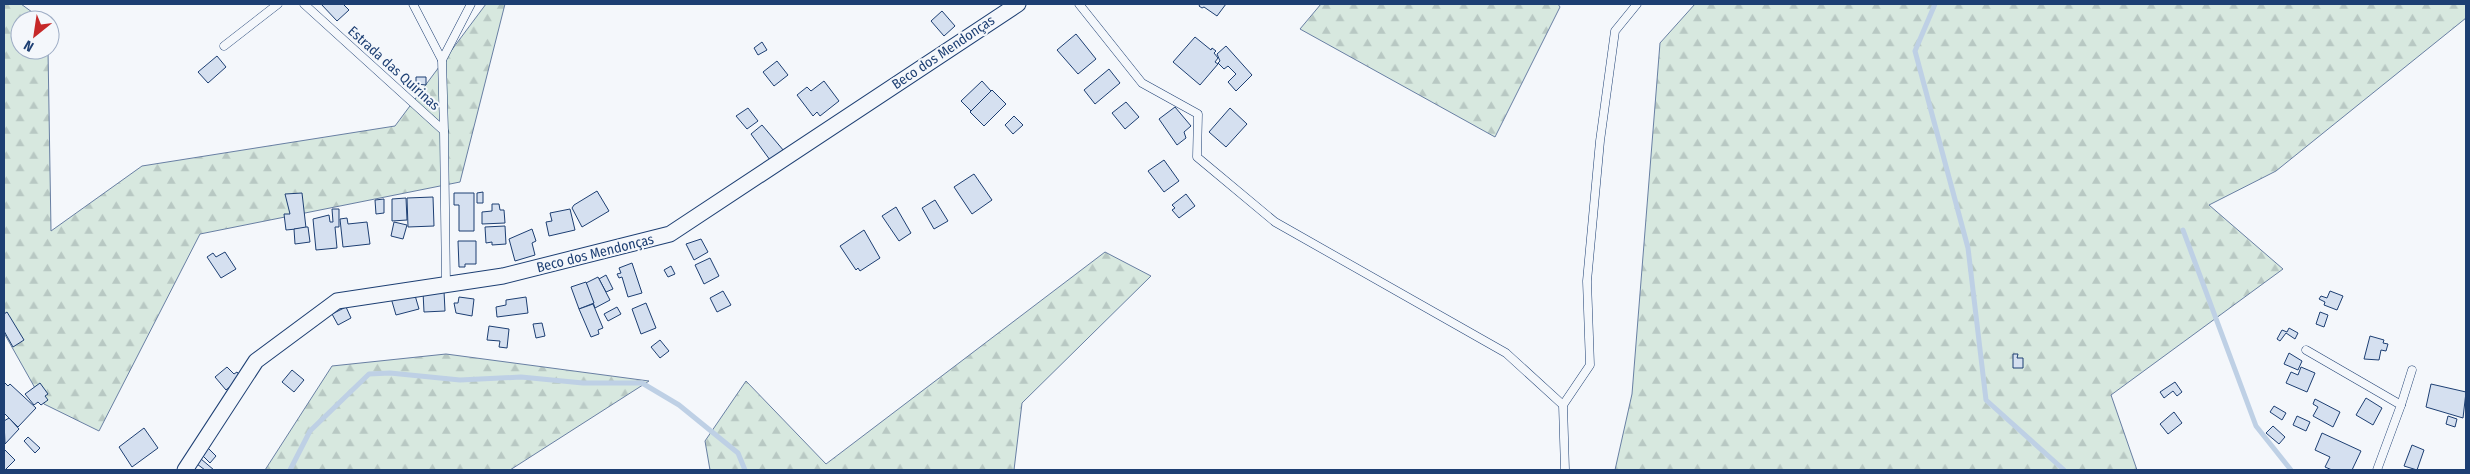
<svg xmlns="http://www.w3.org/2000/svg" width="2470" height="474" viewBox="0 0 2470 474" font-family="'Fira Sans Condensed',sans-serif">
  <defs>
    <pattern id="forest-firs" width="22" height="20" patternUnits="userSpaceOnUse" patternTransform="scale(1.25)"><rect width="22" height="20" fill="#d7e8df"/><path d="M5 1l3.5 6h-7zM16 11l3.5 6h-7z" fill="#b8c8c3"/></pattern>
  </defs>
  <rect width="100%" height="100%" fill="#f4f7fb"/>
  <g fill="url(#forest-firs)" stroke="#687fa3">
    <polygon points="4,4 21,4 43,20 20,20 20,50 48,50 51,231 142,166 395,126 486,4 505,4 460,182 200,234 99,431 44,404 4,333"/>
    <polygon points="1321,4 1558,4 1560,7 1495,137 1300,29"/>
    <polygon points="1695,4 2466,4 2466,18 2276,171 2209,205 2283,269 2111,395 2137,470 1615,470 1632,394 1660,43"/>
    <polygon points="1105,252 1151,276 1022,403 1014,470 710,470 705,441 746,381 826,464"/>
    <polygon points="446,354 649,381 510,470 265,470 332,366"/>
  </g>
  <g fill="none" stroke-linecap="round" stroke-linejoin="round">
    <g stroke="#bed0e5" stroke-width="5">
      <polyline points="1935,4 1915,51 1968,248 1986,400 2064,470"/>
      <polyline points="2183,230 2256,426 2291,470"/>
      <polyline points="290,470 310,431 369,374 390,373 460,380 521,377 583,383 642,383 679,405 738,453 745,470"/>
    </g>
  </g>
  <g fill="#d5e0f0" stroke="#1d3f73">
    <polygon points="321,4 343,4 349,10 337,21"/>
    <polygon points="1200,4 1226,4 1217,16 1204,7 1202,8 1199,6"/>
    <polygon points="942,11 955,26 944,36 931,21"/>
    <polygon points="1076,34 1096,59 1078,74 1057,50"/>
    <polygon points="1195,37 1211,50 1212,48 1216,51 1214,53 1218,58 1215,62 1218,64 1200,85 1173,62"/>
    <polygon points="762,42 767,50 758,55 754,48"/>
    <polygon points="1226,46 1252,75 1236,91 1228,82 1236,74 1228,66 1224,69 1218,63 1220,61 1217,54"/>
    <polygon points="217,56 226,67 208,83 198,72"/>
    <polygon points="777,61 788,75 774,86 763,72"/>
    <polygon points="1109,69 1120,83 1095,104 1084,90"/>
    <polygon points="416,77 426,77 426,85 416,84"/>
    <polygon points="824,81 839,101 820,116 817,112 813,116 797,95 807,87 811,91"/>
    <polygon points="982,81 991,91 971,111 961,101"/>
    <polygon points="992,90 1006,104 984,126 970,112"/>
    <polygon points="1126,102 1139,117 1125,129 1112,113"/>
    <polygon points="1175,107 1191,126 1184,132 1186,138 1177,145 1159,119"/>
    <polygon points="748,108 758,121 747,129 736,116"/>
    <polygon points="1230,108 1247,124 1226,147 1209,132"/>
    <polygon points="1014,116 1023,125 1013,134 1005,125"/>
    <polygon points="762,125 784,151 770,160 751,134"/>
    <polygon points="1164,160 1179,181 1164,192 1148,171"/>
    <polygon points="974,174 992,200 972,214 954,187"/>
    <polygon points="597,191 609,211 582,227 572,208 574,205"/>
    <polygon points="483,192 483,203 477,203 477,193"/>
    <polygon points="302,193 306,228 286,230 284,214 290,214 285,194"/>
    <polygon points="454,193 474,193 474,231 459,231 459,205 454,205"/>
    <polygon points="1186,194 1195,206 1179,218 1172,210 1175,208 1172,205"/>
    <polygon points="433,197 434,226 408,227 407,198"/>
    <polygon points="406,198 407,220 392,221 392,199"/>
    <polygon points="384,199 384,213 376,214 375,200"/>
    <polygon points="935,200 948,221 934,229 922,208"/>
    <polygon points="492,204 499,204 500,210 504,210 505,223 482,224 482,212 492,211"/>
    <polygon points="896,207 911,233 899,241 882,216"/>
    <polygon points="332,209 339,209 339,227 335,227 337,248 316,250 313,219 329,215 330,222 333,222"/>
    <polygon points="570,209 575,230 549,236 546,222 552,221 550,213"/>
    <polygon points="347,218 348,224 367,222 370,244 343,247 340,219"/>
    <polygon points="394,222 407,225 403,239 391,236"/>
    <polygon points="505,226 506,244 492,245 492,242 486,243 485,227"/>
    <polygon points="306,227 308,227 310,242 295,244 294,229"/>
    <polygon points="532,229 536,241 532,243 535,255 515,261 509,239"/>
    <polygon points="864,230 880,258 860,271 858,268 856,270 840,246"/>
    <polygon points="701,239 708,252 694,260 686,244"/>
    <polygon points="458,241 476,241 476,264 465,264 465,267 459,267"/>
    <polygon points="225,252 236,269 221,278 207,257 213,253 216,257"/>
    <polygon points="710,258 719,276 704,284 695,265"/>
    <polygon points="632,263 642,293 628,297 622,277 619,278 617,274 621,273 619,268"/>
    <polygon points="671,266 675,274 668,277 664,270"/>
    <polygon points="606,275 613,289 606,292 599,279"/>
    <polygon points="598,277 610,300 595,308 586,283"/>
    <polygon points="586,282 594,303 579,309 571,287"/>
    <polygon points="444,291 445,311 424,312 423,292"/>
    <polygon points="723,291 731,305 717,312 710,298"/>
    <polygon points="2330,291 2343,296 2337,310 2324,305 2325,302 2319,299 2321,296 2327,298"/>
    <polygon points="414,292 419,309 396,315 391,298"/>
    <polygon points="459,297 474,299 472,316 456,313 454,303 458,303"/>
    <polygon points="526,297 528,313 497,317 496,307 506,305 506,300"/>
    <polygon points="646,303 656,328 641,334 632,309"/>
    <polygon points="593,304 603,328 598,330 599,334 591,337 579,309"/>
    <polygon points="346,307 351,318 338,325 332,314"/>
    <polygon points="617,307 621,314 608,321 604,314"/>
    <polygon points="7,312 24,340 13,347 4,331 4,314"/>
    <polygon points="2320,312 2328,315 2324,327 2316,324"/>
    <polygon points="542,323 545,336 536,338 533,324"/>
    <polygon points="489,326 509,329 507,348 499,347 500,341 487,340"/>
    <polygon points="2289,328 2298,333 2295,339 2286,333 2280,341 2277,339 2282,330 2287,332"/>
    <polygon points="2370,336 2384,340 2383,343 2388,344 2386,351 2381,350 2379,360 2364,359"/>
    <polygon points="660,340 669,351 660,358 651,347"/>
    <polygon points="2289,353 2302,361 2298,370 2284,364"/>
    <polygon points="2013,354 2018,354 2017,358 2023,358 2023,368 2013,368"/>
    <polygon points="227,367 234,374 237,372 241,377 226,390 215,377"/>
    <polygon points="2301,367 2315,373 2307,392 2286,383 2291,372 2298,375"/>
    <polygon points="292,370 304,380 294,392 282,382"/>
    <polygon points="4,382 8,386 10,384 36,408 18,427 4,413"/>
    <polygon points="2175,382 2182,392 2177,396 2173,391 2164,398 2160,392"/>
    <polygon points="40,383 48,394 45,396 48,400 41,405 38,402 34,405 25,394"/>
    <polygon points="2431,384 2466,392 2463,418 2426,407"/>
    <polygon points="2366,398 2382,408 2373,425 2356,415"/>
    <polygon points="2315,399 2340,412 2333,427 2313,416 2318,407 2313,404"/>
    <polygon points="2274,406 2286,413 2282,420 2270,412"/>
    <polygon points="2174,412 2182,423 2168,434 2160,424"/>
    <polygon points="2297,416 2310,422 2306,431 2293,425"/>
    <polygon points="2448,416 2457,419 2455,427 2446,424"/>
    <polygon points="9,418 19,429 5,444 4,421"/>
    <polygon points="2273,426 2285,437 2279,444 2266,433"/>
    <polygon points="144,428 158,448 132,467 119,447"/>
    <polygon points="2322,433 2361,451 2352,470 2332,470 2325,467 2330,457 2315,450"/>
    <polygon points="28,437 40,448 35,453 24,441"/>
    <polygon points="2412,445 2424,450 2417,470 2404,466"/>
    <polygon points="208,448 216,456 210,463 202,455"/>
    <polygon points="4,449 15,460 5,470 4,470"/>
    <polygon points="201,459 214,470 205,470 197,464"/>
  </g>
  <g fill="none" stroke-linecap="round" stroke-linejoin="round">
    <g stroke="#1d3f73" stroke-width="9">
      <g id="service">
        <polyline points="304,4 444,131 446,285"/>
        <polyline points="413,4 442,60"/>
        <polyline points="1079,4 1142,83 1198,114 1197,157 1275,222 1506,353 1563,405"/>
        <polyline points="224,46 278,4"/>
        <polyline points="444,131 442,60 471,4"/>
        <polyline points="2306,350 2401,405 2377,470"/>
        <polyline points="2401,405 2412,370"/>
        <polyline points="1565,470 1563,405 1590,365 1587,281 1600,141 1615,31 1637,4"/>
      </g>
    </g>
    <g stroke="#1d3f73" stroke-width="17">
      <polyline id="minor" points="185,470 256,361 337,301 503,276 670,234 1018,4"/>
    </g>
    <use href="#service" stroke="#f4f7fb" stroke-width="8"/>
    <use href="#minor" stroke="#f4f7fb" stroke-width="15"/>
  </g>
  <g text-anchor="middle" stroke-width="4" stroke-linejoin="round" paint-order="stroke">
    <g font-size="14" fill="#1d3f73" stroke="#f4f7fb">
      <text transform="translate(943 52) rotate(-34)" y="5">Beco dos Mendonças</text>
      <text transform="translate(394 68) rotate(42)" y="5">Estrada das Quirinas</text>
      <text transform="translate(595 253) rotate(-14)" y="5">Beco dos Mendonças</text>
    </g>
  </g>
  <rect width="2470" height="474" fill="none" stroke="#1d3f73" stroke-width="10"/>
  <g transform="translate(35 35) rotate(210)"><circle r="24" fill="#f4f7fb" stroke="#9eadc5"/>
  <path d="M0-4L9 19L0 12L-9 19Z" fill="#c62828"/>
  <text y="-8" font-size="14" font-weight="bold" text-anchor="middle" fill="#1d3f73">N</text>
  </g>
</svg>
